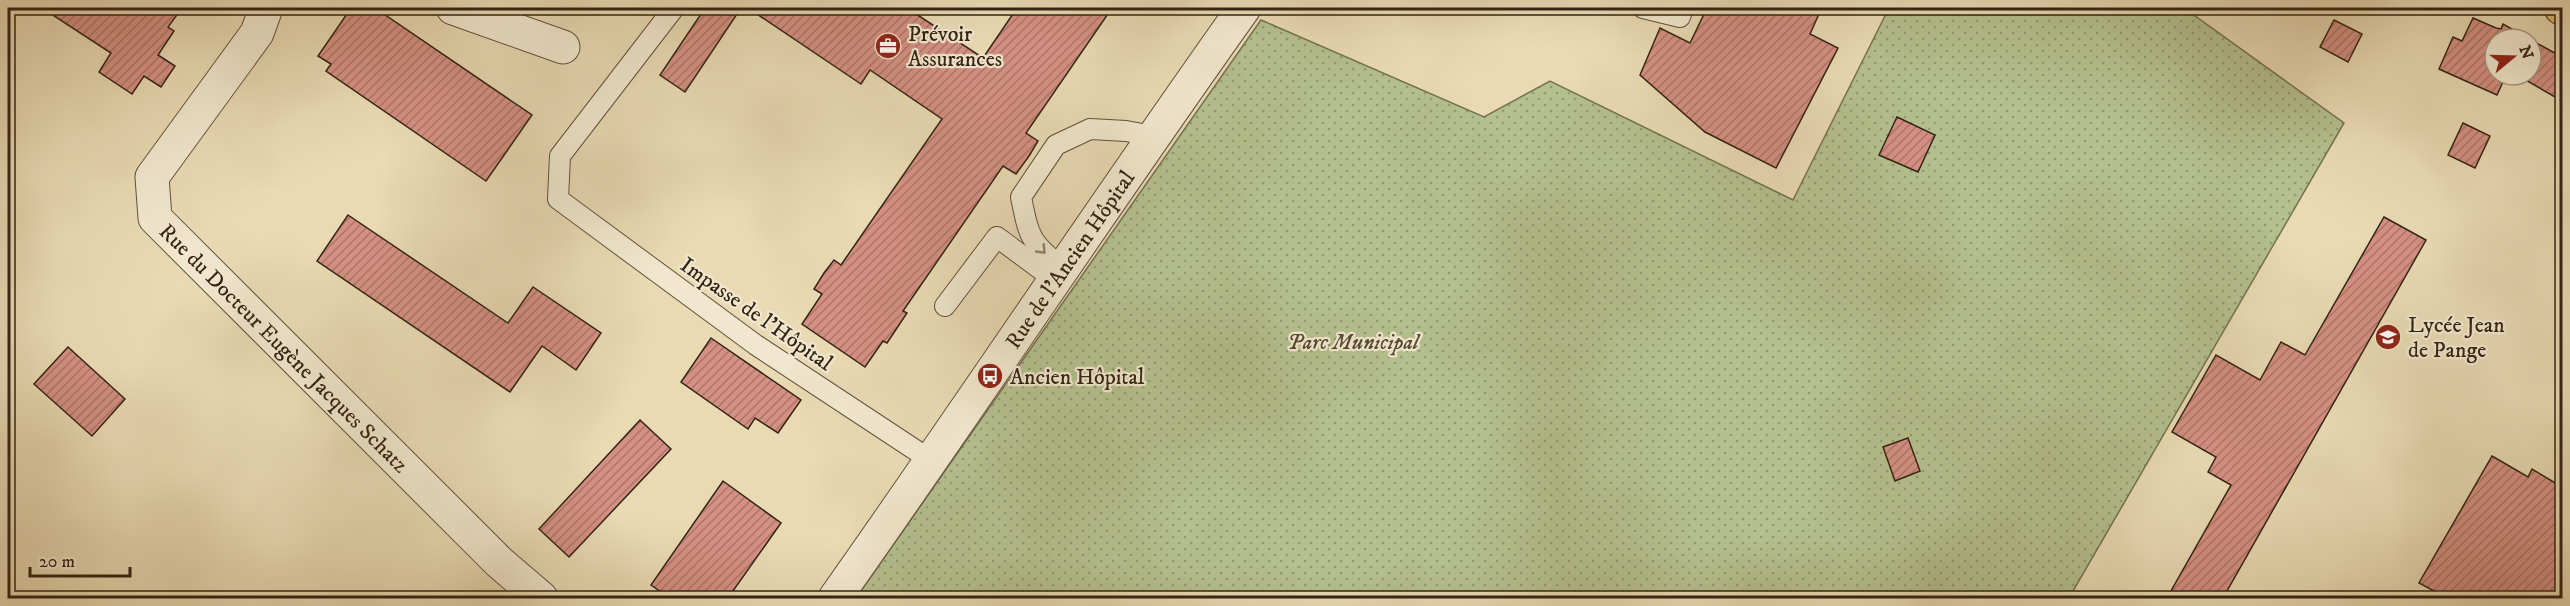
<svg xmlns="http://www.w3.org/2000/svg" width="2570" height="606" viewBox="0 0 2570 606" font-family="'IM FELL DW Pica',serif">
  <defs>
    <pattern id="park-dots" width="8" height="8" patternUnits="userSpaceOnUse" patternTransform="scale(1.5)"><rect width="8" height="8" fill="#b4c08e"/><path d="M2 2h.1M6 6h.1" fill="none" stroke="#939c73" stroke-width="1.8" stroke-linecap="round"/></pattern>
    <pattern id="building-hatch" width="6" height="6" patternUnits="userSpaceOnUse" patternTransform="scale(1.5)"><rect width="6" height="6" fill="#d49083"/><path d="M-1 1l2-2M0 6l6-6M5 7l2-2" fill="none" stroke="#ad756a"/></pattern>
  </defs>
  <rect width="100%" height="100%" fill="#e9dab3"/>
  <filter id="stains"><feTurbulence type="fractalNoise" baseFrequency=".00333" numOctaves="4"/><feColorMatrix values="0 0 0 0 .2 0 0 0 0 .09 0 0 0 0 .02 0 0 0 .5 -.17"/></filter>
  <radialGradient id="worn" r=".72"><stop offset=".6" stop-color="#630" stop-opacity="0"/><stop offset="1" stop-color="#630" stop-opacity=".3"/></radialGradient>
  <polygon fill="url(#park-dots)" stroke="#747251" stroke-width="1.5" points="1889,8 2184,8 2344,123 2069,598 2020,598 2013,594 2008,598 856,598 1261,20 1484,117 1550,81 1793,200"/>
  <g fill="url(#building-hatch)" stroke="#332314" stroke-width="1.5">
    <polygon points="42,8 182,8 168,27 174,31 158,55 175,66 161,87 144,76 132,94 99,72 111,53"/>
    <polygon points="351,8 375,8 532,115 486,181 326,71 331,64 318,56"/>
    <polygon points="705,8 741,8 685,92 660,75"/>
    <polygon points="748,8 907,8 983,58 1017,8 1112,8 1026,133 1038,141 1029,156 1016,174 1003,166 903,311 907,313 887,343 883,341 865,367 802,324 822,294 814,289 824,273 834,260 841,265 942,119 870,70 861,84"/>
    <polygon points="1707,8 1804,8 1819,14 1810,34 1838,48 1776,168 1705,132 1640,75 1660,28 1690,43"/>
    <polygon points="2473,18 2496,28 2501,29 2503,24 2530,39 2495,39 2495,75 2506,75 2497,95 2439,69 2453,37 2462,41"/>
    <polygon points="2334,20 2362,34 2348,62 2320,47"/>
    <polygon points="2531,40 2562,57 2562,101 2517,75 2531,75"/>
    <polygon points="1897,117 1935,135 1918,172 1879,155"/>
    <polygon points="2463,123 2490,136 2475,168 2448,155"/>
    <polygon points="348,215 508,323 533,287 601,333 576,370 542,346 510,392 317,261"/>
    <polygon points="2384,217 2426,240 2223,598 2167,598 2231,485 2208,472 2216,457 2172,432 2216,355 2260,380 2281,342 2305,355"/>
    <polygon points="711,338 801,400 778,433 755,418 748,429 681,382"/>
    <polygon points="68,347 125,399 92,436 34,384"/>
    <polygon points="640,420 671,449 569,557 539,529"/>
    <polygon points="1908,438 1920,471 1895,481 1883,447"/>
    <polygon points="2492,456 2528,477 2532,469 2562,487 2562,598 2447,598 2419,583"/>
    <polygon points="723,481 781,523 728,598 670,598 651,585"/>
  </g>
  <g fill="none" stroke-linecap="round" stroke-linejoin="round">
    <g stroke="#60513c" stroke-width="22">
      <g id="service">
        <polyline points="674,8 560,156 558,199 756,345 932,461"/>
        <polyline points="1643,8 1680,17 1683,8"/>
        <path d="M1063,268c-33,-25 -34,-31 -42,-71l35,-52 34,-16 36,2 27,5"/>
        <polyline points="945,306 997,237 1055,280"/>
      </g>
    </g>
    <g stroke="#60513c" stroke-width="35">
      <g id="minor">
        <path id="s1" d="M266,8l-9,25 -105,144 3,41 344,344 42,36"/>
        <polyline points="453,8 563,47"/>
        <path id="s2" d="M835,598c138,-195 270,-395 409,-590"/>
      </g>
    </g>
    <g stroke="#332314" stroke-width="35">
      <polyline id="primary" points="2561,8 2562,8"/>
    </g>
    <use href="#service" stroke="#f1e7ce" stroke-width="20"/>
    <use href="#minor" stroke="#f1e7ce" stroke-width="33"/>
    <use href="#primary" stroke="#e4bd7a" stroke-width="33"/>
  </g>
  <defs><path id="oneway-chevron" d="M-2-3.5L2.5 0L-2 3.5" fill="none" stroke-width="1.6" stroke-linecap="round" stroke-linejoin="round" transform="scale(1.5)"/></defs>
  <use stroke="#928571" href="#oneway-chevron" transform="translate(1042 250) rotate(46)"/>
  <defs>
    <g id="office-disc" transform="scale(1.35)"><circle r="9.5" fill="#8f2418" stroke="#f1e7ce"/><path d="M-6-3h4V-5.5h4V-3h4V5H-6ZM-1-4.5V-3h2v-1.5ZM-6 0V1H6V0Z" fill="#fff"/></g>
    <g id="school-disc" transform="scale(1.35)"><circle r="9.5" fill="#8f2418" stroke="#f1e7ce"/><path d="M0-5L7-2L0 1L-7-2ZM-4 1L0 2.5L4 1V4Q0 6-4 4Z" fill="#fff"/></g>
    <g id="bus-disc" transform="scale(1.35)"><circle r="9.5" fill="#8f2418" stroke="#f1e7ce"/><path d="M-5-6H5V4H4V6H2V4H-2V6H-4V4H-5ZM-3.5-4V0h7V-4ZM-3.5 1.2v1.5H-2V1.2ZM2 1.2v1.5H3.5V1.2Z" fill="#fff"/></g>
  </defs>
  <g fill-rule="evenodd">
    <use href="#office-disc" x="888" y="46"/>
    <use href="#school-disc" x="2388" y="337"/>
    <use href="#bus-disc" x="990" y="376"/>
  </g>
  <g text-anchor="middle" stroke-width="4.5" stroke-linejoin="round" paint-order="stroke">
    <g font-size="22" fill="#332314" stroke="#f1e7ce" text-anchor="start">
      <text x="908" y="41">Prévoir<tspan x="908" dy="25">Assurances</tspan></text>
      <text x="2408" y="332">Lycée Jean<tspan x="2408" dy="25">de Pange</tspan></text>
      <text x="1010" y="384">Ancien Hôpital</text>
    </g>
    <g font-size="22" fill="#332314" stroke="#f1e7ce">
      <text dy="8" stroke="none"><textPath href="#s2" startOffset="412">Rue de l'Ancien Hôpital</textPath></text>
      <text transform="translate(757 313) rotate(35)" y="8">Impasse de l'Hôpital</text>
      <text dy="8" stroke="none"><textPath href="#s1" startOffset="429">Rue du Docteur Eugène Jacques Schatz</textPath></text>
    </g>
    <g font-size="22" font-style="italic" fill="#534a32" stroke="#f1e7ce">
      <text x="1353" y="349">Parc Municipal</text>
    </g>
  </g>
  <rect width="2570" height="606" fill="none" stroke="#e9dab3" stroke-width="30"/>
  <rect x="9" y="9" width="2552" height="588" fill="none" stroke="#332314" stroke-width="3"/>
  <rect x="15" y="15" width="2540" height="576" fill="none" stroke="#332314" stroke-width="1.5"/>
  <g transform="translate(2513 57) rotate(71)"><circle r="28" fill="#f1e7ce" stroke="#a59984" stroke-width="1.5"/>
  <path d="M0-4.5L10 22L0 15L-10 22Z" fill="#8f2418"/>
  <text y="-9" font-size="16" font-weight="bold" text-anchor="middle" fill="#332314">N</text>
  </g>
  <path d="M30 567v9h100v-9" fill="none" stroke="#332314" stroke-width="3"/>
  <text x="39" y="567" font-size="18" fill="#332314" stroke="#f1e7ce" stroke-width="4.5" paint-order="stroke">20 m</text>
  <rect width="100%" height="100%" filter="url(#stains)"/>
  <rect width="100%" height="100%" fill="url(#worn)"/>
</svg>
